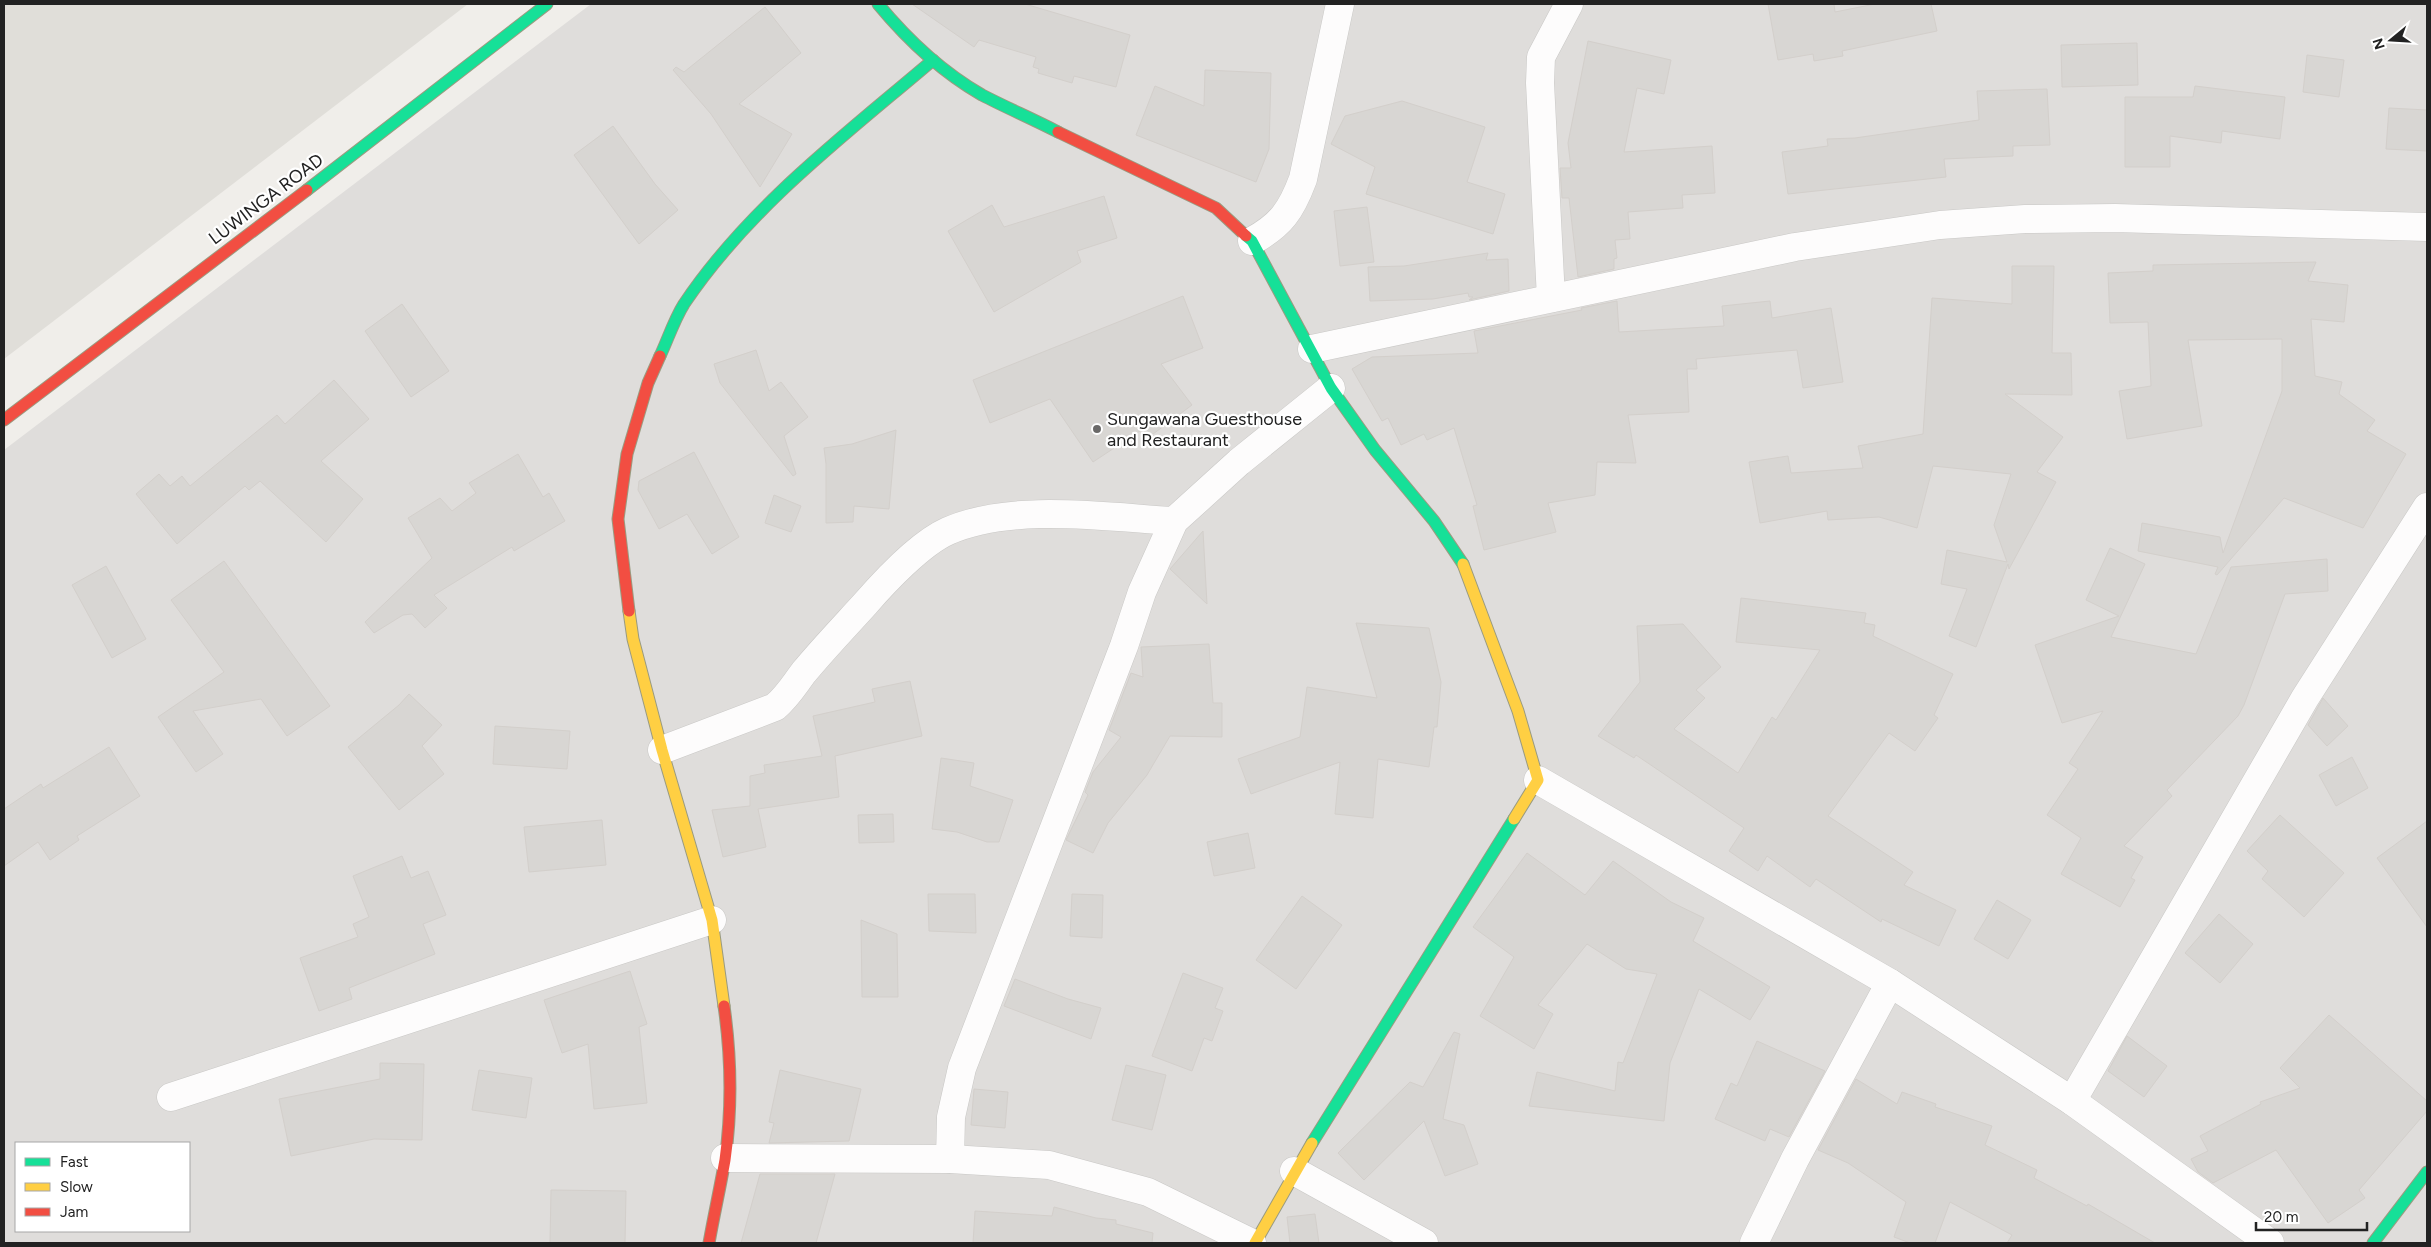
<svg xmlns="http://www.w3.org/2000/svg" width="2431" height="1247" viewBox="0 0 2431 1247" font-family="Figtree,sans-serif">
  <rect width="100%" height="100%" fill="#f0eeea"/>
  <path fill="#dfdddb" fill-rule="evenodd" d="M591,4h1836v1239h-2423v-793zM16,1143h173v88h-173z"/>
  <polygon fill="#e0ded9" points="4,4 468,4 4,359"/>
  <g fill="#d8d6d3" stroke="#d3cfcb">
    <polygon points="912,4 1025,4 1130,35 1116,87 1074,76 1072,83 1038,73 1039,69 1033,67 1036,57 979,40 974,47"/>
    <polygon points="1768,4 1834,4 1835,12 1875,4 1931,4 1937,31 1842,51 1843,56 1814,61 1813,54 1778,60"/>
    <polygon points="765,7 801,53 739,104 792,134 760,187 711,114 673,70 676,67 684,72"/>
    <polygon points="1588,41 1671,60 1664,94 1637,88 1624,152 1712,146 1715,193 1682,195 1683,208 1628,212 1630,239 1615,240 1617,258 1614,259 1614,269 1578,277 1569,198 1562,198 1560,168 1571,168 1568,143"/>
    <polygon points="2137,43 2138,85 2062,87 2061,45"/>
    <polygon points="2307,55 2344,60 2339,97 2303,92"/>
    <polygon points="1205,70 1271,73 1269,149 1256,182 1136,135 1155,86 1204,106"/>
    <polygon points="2195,86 2285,97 2280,139 2222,131 2221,143 2170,136 2170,167 2125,167 2125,97 2193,97"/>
    <polygon points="2047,89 2050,145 2013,146 2013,156 1944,159 1946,177 1788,194 1782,152 1828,146 1827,139 1855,138 1979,120 1977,91"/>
    <polygon points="1402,101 1485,127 1467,182 1505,194 1493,234 1366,194 1375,167 1331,144 1345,116"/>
    <polygon points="2389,108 2427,110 2427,151 2386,149"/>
    <polygon points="613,126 655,184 678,210 639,244 574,155"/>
    <polygon points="1104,196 1117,238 1077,251 1081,262 994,312 948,231 992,205 1004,227"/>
    <polygon points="1367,207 1374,262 1340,266 1334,211"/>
    <polygon points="1488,253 1486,260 1508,259 1509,291 1469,300 1473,297 1469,297 1468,293 1433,299 1370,301 1368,267 1404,266"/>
    <polygon points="2316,262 2308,281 2348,285 2344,322 2311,319 2315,376 2342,382 2339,394 2375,420 2367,431 2406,454 2363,528 2284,498 2217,575 2215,574 2218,567 2138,551 2142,523 2220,537 2223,553 2282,391 2282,339 2188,340 2202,426 2127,439 2119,391 2151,386 2148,322 2110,323 2108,273 2153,271 2153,265"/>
    <polygon points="2012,266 2054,266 2052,353 2071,353 2072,395 2005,394 2063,437 2037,472 2056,482 2009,569 2008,564 1976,647 1949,636 1967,589 1941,584 1947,550 2007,562 1994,525 2011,474 1933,466 1917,528 1879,517 1828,520 1827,511 1760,523 1749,462 1788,456 1791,473 1863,468 1858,446 1923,434 1932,298 2012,304"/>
    <polygon points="1183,296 1203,348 1161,364 1192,405 1149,437 1143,429 1093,462 1050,399 990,423 973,380"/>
    <polygon points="1617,301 1619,332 1724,326 1722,306 1770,301 1772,318 1831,308 1843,382 1803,388 1797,350 1696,359 1697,369 1687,369 1689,412 1628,415 1636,463 1597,462 1595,495 1548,503 1556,532 1484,550 1473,506 1477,505 1454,428 1427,440 1424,434 1401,445 1388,418 1382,421 1352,369 1372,357 1478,353 1474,331 1582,310 1581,308"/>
    <polygon points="402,304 449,371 411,397 365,331"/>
    <polygon points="756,350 769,391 781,382 808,417 784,436 796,474 793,476 720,383 714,364"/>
    <polygon points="334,380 369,419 321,461 363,499 326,542 260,481 249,490 245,486 177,544 136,494 159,474 170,486 182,476 190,486 277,415 285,424"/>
    <polygon points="896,430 889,509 854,506 853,522 826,523 826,464 824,448 852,444"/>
    <polygon points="694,452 739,537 712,554 687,514 659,529 638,490 639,481"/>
    <polygon points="518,454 543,497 549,493 565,521 514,551 512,547 434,595 447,608 425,628 412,614 403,615 374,633 365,622 432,558 408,518 440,498 452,511 476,493 469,483"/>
    <polygon points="774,495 801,506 791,532 765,523"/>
    <polygon points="1203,531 1207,604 1170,569"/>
    <polygon points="2110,548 2145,564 2111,637 2196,654 2231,567 2327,559 2328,591 2285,594 2244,705 2238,716 2167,790 2172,796 2124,846 2143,857 2131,878 2135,880 2120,907 2061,874 2081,838 2047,815 2078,769 2069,763 2103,711 2062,723 2035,645 2119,616 2086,600"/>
    <polygon points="224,561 330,706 287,736 261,699 193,711 223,754 196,772 158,717 224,672 171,600"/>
    <polygon points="106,566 146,639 112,658 72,585"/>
    <polygon points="1741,598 1866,613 1864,623 1875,625 1873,636 1953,674 1934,715 1938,718 1915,751 1889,733 1828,816 1913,872 1904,885 1956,910 1939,946 1882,919 1881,922 1816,879 1810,887 1767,856 1758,871 1729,851 1744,828 1636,755 1634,758 1598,736 1640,682 1637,626 1683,624 1721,667 1696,690 1705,698 1674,729 1738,773 1772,717 1776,720 1820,650 1736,642"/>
    <polygon points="1356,623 1429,628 1441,682 1437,727 1434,727 1429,767 1378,759 1373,818 1335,814 1340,762 1251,794 1238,759 1300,737 1307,687 1377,698"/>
    <polygon points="1209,644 1213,703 1222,703 1222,737 1170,736 1147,775 1108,823 1093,853 1066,840 1088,795 1085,792 1093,772 1121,737 1109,730 1131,673 1143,677 1141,647"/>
    <polygon points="910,681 922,736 835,756 839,797 758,809 766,847 723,857 712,810 750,806 750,776 765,773 764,765 822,756 813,716 875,702 872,689"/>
    <polygon points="409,694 442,725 422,746 444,774 399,810 348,747 399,705"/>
    <polygon points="2323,698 2348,726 2327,746 2308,725"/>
    <polygon points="495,726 570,731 567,769 493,764"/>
    <polygon points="109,747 140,796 77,836 79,840 50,860 38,842 4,866 4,809 41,784 43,788"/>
    <polygon points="2352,757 2368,788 2336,806 2319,775"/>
    <polygon points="941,758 974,763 970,786 1013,800 999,842 987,842 957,832 932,829"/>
    <polygon points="893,814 894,842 859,843 858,815"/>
    <polygon points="2280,815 2344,873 2304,917 2262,879 2268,871 2247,851"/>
    <polygon points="602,820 606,865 529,872 524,827"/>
    <polygon points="2427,821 2427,927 2377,858"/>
    <polygon points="1248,833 1255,868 1214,876 1207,842"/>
    <polygon points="1527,853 1585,895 1613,861 1671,902 1704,918 1693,941 1770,987 1750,1020 1699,989 1670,1063 1664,1121 1529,1106 1537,1072 1615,1091 1618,1062 1623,1063 1657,974 1626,969 1587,944 1538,1005 1553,1014 1534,1049 1480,1016 1514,957 1473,927"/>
    <polygon points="402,856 411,878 428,871 446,915 423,924 435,954 349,988 352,999 319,1011 300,958 358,937 353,924 369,917 353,876"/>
    <polygon points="928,894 975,894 976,933 929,931"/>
    <polygon points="1072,894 1103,895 1102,938 1070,936"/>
    <polygon points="1302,896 1342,925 1296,989 1256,960"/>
    <polygon points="1997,900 2031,920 2008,959 1974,939"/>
    <polygon points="2219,914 2253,944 2220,983 2185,953"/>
    <polygon points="861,920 897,934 898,997 862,997"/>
    <polygon points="630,971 647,1024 639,1027 647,1103 594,1109 588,1044 562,1053 544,1000"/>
    <polygon points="1183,973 1223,988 1215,1008 1223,1011 1212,1041 1204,1038 1192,1071 1152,1056"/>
    <polygon points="1015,979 1068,999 1101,1008 1091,1039 1004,1006"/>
    <polygon points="2329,1015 2427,1101 2427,1111 2359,1190 2365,1198 2328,1223 2276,1150 2213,1183 2198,1172 2191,1159 2208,1151 2200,1136 2261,1104 2260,1102 2300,1088 2280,1068"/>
    <polygon points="1454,1032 1460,1034 1443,1119 1464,1125 1478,1164 1445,1176 1424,1121 1364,1180 1338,1153 1410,1082 1423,1087"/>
    <polygon points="2127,1036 2167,1066 2144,1097 2108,1071"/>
    <polygon points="1757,1041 1825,1071 1789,1137 1770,1129 1765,1141 1715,1119 1731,1083 1737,1086"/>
    <polygon points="380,1063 424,1064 422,1140 374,1139 291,1156 279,1099 380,1079"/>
    <polygon points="1126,1065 1166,1075 1152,1130 1112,1120"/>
    <polygon points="479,1070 532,1078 526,1118 472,1110"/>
    <polygon points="780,1070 861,1089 849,1141 769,1143 774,1123 769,1122"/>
    <polygon points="1856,1079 1897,1104 1902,1092 1936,1104 1935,1107 1992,1126 1985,1145 2037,1170 2034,1178 2087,1206 2088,1204 2155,1243 2007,1243 2012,1235 1950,1202 1935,1243 1910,1243 1894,1237 1906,1202 1848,1163 1818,1150"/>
    <polygon points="974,1089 1008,1092 1005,1128 971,1125"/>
    <polygon points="760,1174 835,1174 816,1243 741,1243"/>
    <polygon points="551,1190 626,1191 625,1243 550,1243"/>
    <polygon points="1054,1207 1096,1218 1116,1220 1116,1224 1153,1233 1152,1243 973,1243 975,1211 1052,1216"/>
    <polygon points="1315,1214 1319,1243 1290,1243 1287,1217"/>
  </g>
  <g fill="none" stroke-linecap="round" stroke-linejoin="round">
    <g stroke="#c9c8c6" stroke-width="29">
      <g id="street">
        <path d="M1252,241c29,-16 39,-30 51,-62l37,-175"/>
        <polyline points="1551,298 1540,83 1541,57 1569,4"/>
        <polyline points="1312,349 1795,247 1940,225 2025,219 2115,218 2427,227"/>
        <path d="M662,750l113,-43c13,-11 19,-22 29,-35 19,-23 41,-46 61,-68 20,-23 56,-61 83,-73 64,-28 157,-14 226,-10"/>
        <polyline points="1538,780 1890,983 2072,1101 2270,1243"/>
        <polyline points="171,1097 712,920"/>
        <polyline points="2072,1101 2305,698 2427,507"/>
        <polyline points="725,1158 950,1159 1049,1165 1148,1192 1252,1243"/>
        <polyline points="950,1159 951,1117 962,1068 1124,646 1142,592 1174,521 1239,462 1331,388"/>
        <polyline points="1294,1171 1424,1243"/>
        <polyline points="1754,1243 1795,1159 1890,983"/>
      </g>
    </g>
    <g stroke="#9a9b80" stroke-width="13">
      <g id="fast">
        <path d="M878,4c29,35 64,68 104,91 25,13 51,24 76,37"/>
        <polyline points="307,190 547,4"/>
        <polyline points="1246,236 1252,241 1331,388 1375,450 1434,521 1463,564"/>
        <path d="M660,356c8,-17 14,-36 24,-52 65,-97 161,-169 249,-244"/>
        <polyline points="1312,1143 1514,819"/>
        <polyline points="2373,1243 2427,1172"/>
      </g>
    </g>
    <g stroke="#9a9b80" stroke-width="13">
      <g id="slow">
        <polyline points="1463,564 1518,711 1538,780 1514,819"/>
        <polyline points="629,611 633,639 662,750 712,920 724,1006"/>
        <polyline points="1255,1243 1312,1143"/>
      </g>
    </g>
    <g stroke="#9a9b80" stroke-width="13">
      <g id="jam">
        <polyline points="1058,132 1216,208 1246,236"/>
        <polyline points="4,420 307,190"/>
        <polyline points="629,611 618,519 627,454 648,383 660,356"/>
        <path d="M709,1243c5,-28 11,-55 16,-83 7,-50 6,-105 -1,-154"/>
      </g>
    </g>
    <use href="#street" stroke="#fdfcfc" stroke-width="28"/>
    <use href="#fast" stroke="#16e098" stroke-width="11"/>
    <use href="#slow" stroke="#ffcf43" stroke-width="11"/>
    <use href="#jam" stroke="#f24e42" stroke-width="11"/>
  </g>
  <circle fill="#6a6968" stroke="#fff" stroke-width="2" cx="1097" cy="429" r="5"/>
  <g text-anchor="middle" stroke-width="4.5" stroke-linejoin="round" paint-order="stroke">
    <g font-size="18" fill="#222" stroke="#fff">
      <text transform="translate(266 199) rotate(-37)" y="6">LUWINGA ROAD</text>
    </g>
    <g font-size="18" fill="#222" stroke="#fff" text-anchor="start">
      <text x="1107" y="425">Sungawana Guesthouse<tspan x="1107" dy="21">and Restaurant</tspan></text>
    </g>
  </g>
  <rect width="2431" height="1247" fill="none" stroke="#222222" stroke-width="10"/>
  <rect x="15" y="1142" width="175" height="90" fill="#ffffff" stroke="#a7a7a7"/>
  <rect x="25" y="1158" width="25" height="8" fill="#16e098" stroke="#a7a7a7"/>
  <text x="60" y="1167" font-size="15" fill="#222222">Fast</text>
  <rect x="25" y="1183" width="25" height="8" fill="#ffcf43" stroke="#a7a7a7"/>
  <text x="60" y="1192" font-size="15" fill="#222222">Slow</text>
  <rect x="25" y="1208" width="25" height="8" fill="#f24e42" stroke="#a7a7a7"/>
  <text x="60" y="1217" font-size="15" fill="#222222">Jam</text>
  <g transform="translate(2391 40) rotate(252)" stroke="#ffffff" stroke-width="4" paint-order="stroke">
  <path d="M0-4L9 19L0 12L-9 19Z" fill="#222222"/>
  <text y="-8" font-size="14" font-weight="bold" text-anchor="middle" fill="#222222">N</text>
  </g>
  <path d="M2256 1222v8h111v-8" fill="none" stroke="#222222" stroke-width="2.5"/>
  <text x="2264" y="1222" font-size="15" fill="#222222" stroke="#ffffff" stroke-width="4" paint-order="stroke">20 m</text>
</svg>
